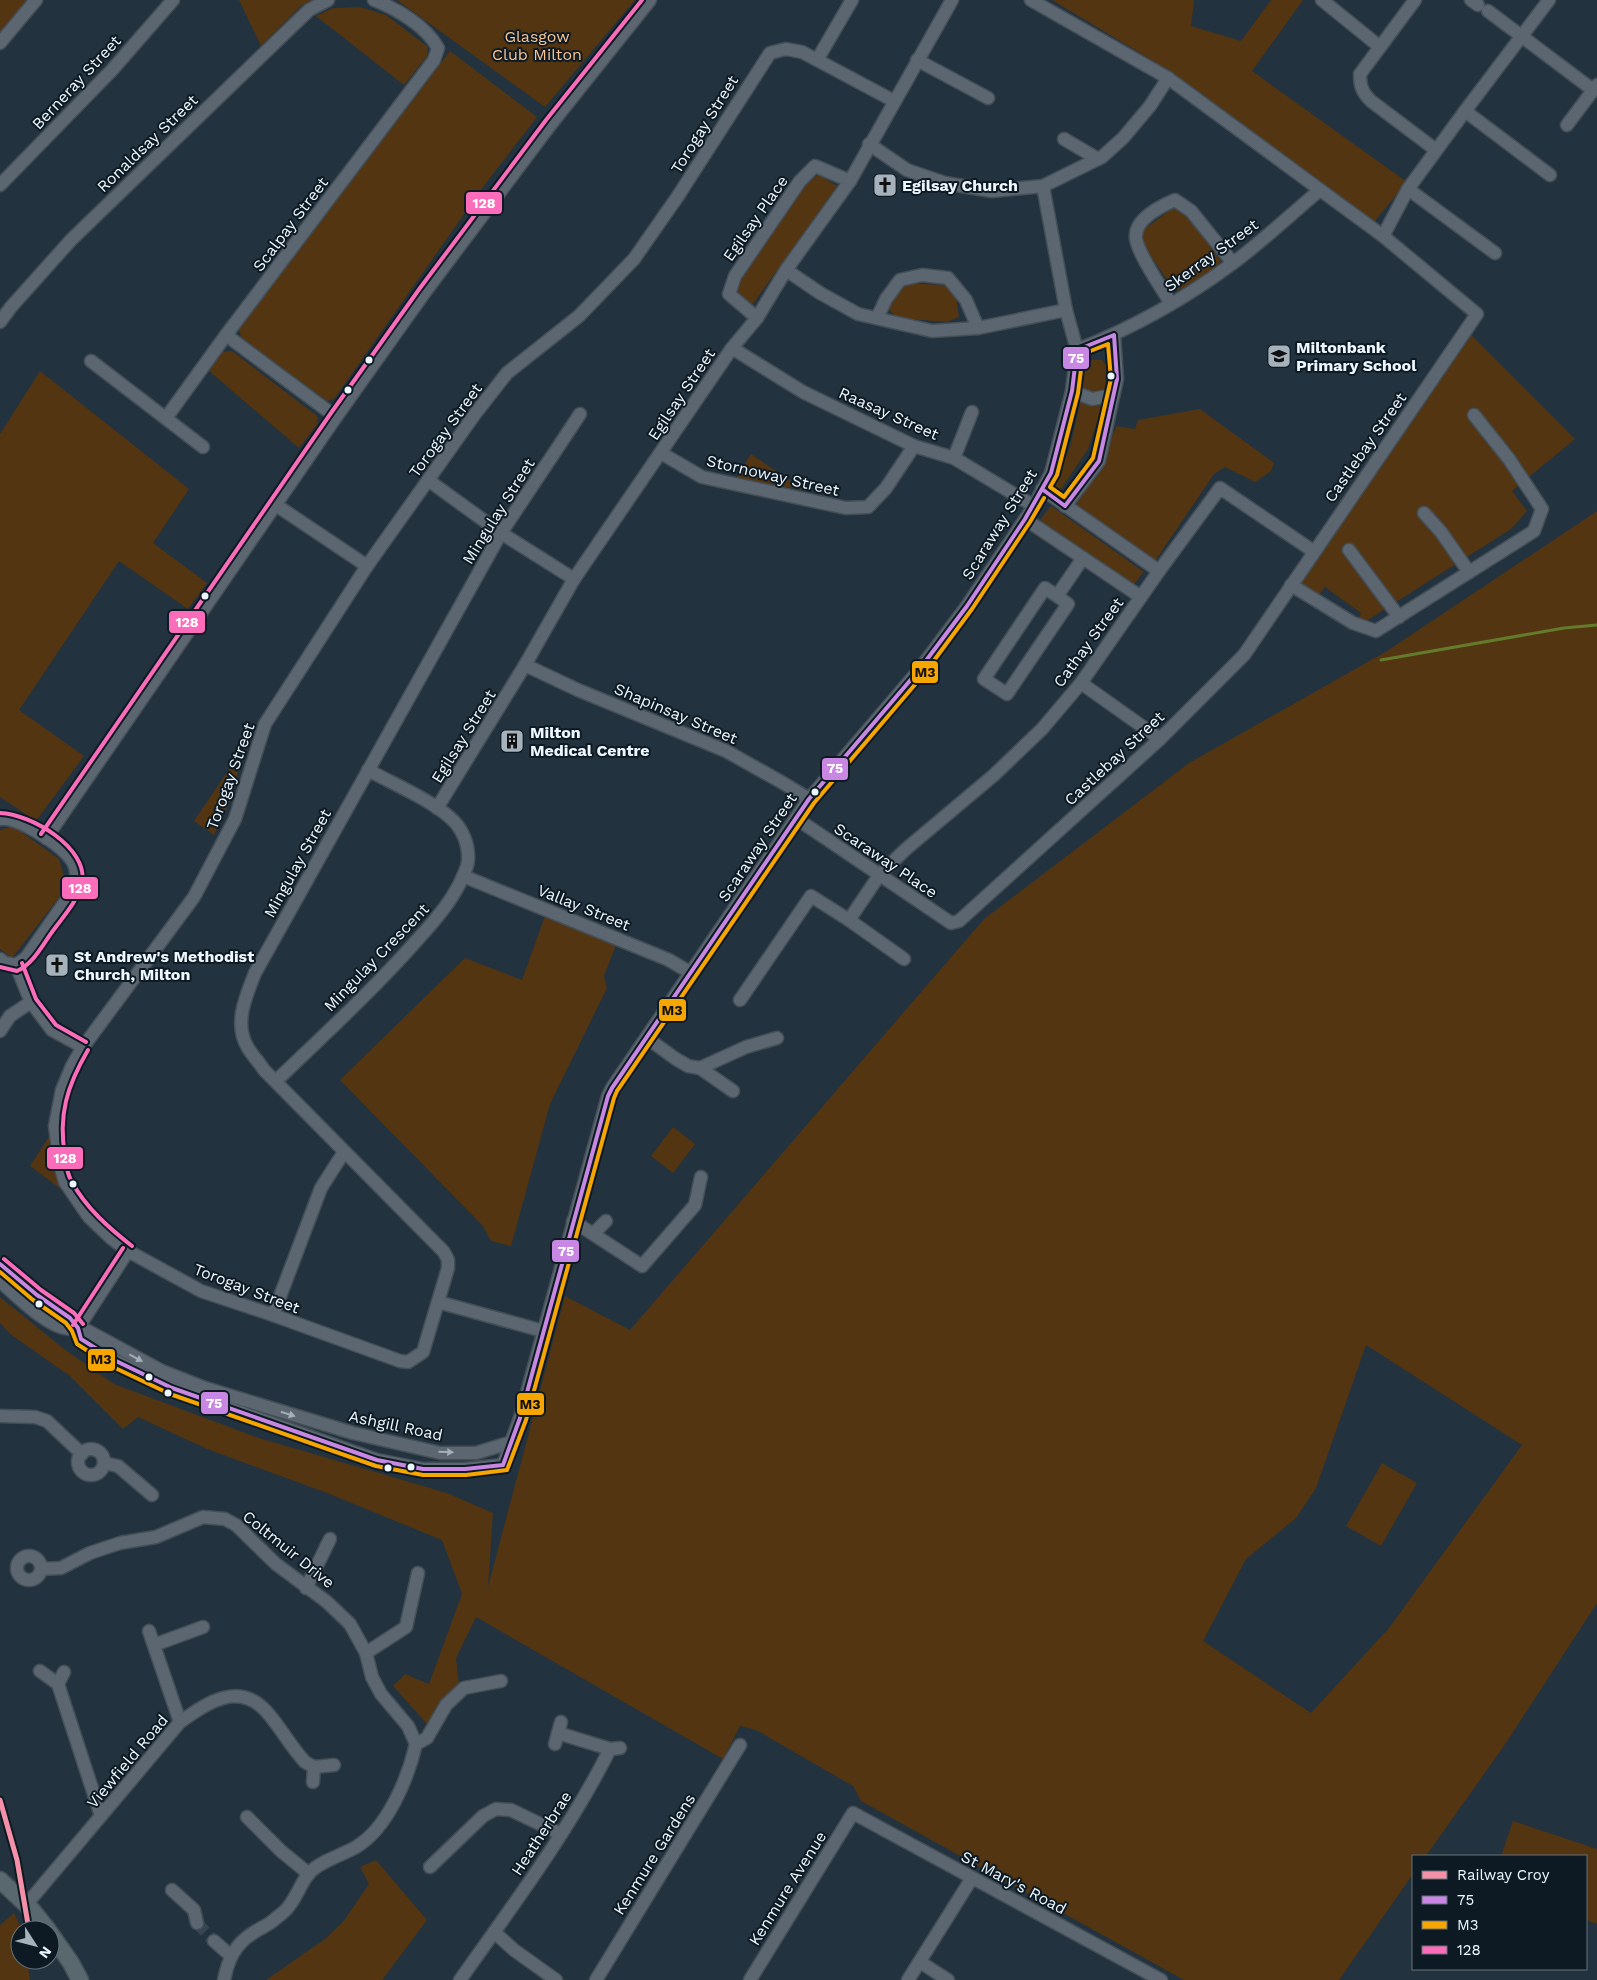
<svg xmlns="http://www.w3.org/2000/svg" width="1597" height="1980" viewBox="0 0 1597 1980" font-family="'Work Sans',sans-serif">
  <rect width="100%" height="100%" fill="#22323e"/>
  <g fill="#533512" fill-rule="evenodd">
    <polygon points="0,0 30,0 0,35"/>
    <polygon points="239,0 312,0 302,5 261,46"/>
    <polygon points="397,0 635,0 545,107"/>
    <polygon points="1052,0 1194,0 1191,26 1241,41 1271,0 1303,0 1252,71 1407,182 1369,228 1174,88 1178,76"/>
    <polygon points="360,7 386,15 428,47 427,56 404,85 316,16 333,8"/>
    <polygon points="450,51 537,117 486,183 334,399 327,401 241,337 239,329"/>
    <polygon points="819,175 837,186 753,304 737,294 735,284 811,178"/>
    <polygon points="1174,207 1188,215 1221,261 1203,279 1175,291 1145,248 1142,231"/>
    <polygon points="903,283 944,285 956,297 959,317 947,322 898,318 888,309 891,299"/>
    <path d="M1469,333l106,106 -63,52 15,20 -16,18 -148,94 -4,-5 2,-5 -36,-26 -6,8 -18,-11c57,-83 110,-169 168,-251z"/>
    <polygon points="232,351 317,416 318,423 299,448 208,370 221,352"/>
    <polygon points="1092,360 1102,360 1107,366 1105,388 1097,393 1088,395 1082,386 1084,369"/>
    <polygon points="40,371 189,489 153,543 207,583 188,609 119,561 19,710 84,756 36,821 0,797 0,434"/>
    <polygon points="1081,399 1091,406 1104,401 1088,449 1059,492 1055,485 1071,444"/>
    <polygon points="1200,409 1274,463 1271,471 1255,482 1225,467 1214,474 1155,561 1076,504 1117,426 1135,429 1138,420"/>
    <polygon points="751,454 804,490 736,478"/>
    <polygon points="1051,506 1144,572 1133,585 1040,520"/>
    <path d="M1597,511v1092l-91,140 -80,113h-13v18l-74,106h-155l-323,-179 -8,-15 -97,-56 -16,-4 -17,33 -247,-142 -20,41 3,27 -32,39 -34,-38 12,-12 24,10 33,-90 -20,-54 -115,-47 -120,-44 -69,-32 -15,12 -53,-53 -60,-42 -10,-11v-26l64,52 50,35 145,54 188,55 46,20 -5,74 77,-291 65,34 354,-411 205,-156 198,-112zM1366,1345l156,100 -133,183 -78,85 -108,-72 43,-82 50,-41 20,-30z"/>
    <polygon points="245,746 230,801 214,835 194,821"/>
    <polygon points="13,826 59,859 67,887 12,958 0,949 0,830"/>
    <polygon points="546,913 617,942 604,976 607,988 550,1104 511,1246 491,1241 483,1226 340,1080 465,958 522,980"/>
    <polygon points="673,1127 695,1144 673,1173 651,1156"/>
    <polygon points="49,1137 51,1163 61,1189 30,1166"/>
    <polygon points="1382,1463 1417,1483 1381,1546 1346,1526"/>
    <polygon points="1513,1821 1597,1849 1597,1924 1586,1920 1586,1856 1501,1856"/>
    <polygon points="376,1860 427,1920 382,1980 266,1980 325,1939 343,1922 369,1884 360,1867"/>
    <polygon points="14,1913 22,1930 20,1930 20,1960 27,1960 30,1980 0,1980 0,1925"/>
  </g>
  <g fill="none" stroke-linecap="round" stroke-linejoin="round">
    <polyline stroke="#637b2b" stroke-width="3" points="1381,660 1564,628 1597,625"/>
    <polyline stroke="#364651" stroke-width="12" stroke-dasharray="12 6" stroke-linecap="butt" points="197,1923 214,1941"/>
    <g stroke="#434e57" stroke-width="15">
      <g id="minor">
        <polyline points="1322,0 1380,47"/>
        <path d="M1415,0l-55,74c0,12 2,18 11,27l65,49"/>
        <polyline points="1471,0 1478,5"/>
        <polyline points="1488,11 1593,90"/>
        <polyline points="0,43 36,0"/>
        <polyline points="817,60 852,0"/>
        <polyline points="917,60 988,98"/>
        <polyline points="1465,111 1550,175"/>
        <polyline points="1567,125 1597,85"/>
        <polyline points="1064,139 1098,159"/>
        <polyline points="869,144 907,170 945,183 992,191 1043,186 1102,157 1123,138 1150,106 1168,78"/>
        <polyline points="0,185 112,70 173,0"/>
        <polyline points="1408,189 1495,253"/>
        <polyline points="1383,236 1408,189 1465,111 1549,0"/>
        <polyline points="786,270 820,293 858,314 932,331 978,328 1066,310"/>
        <path d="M1171,304c-9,-16 -32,-48 -35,-65 -3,-19 25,-33 39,-39l16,11 42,52"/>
        <polyline points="757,318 729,294 735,276 800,181 815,166 850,181"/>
        <polyline points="877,318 886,299 900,280 922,275 948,278 966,300 978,328"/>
        <polyline points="0,322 11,307 71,240 309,10 328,0"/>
        <polyline points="226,335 336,417"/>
        <polyline points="732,348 803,392 914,446 954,458 1034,506"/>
        <path d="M1077,350c55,-22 108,-51 156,-87 30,-22 58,-49 87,-73"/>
        <polyline points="91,361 203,447"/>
        <polyline points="1072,391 1092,399 1113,395"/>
        <path d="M580,414l-79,119 -246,440c-9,23 -22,51 -7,75 4,7 11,14 16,22l180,182 4,8v8l-25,84 -15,10 -8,-1 -127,-46 -72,-24 -73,-40 -17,-13 -22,-21 -24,-35 -5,-17 -5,-39 7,-36 10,-24 11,-19 111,-150 41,-78 30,-95 102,-158 108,-152 32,-41 72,-57 55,-57 44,-63 92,-143 16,-4 16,3 92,49"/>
        <path d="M166,418l60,-83 208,-275 4,-12c-12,-22 -41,-39 -64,-48"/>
        <polyline points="661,453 702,477 846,508 868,507 886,488 914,446"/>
        <polyline points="954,458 972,412"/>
        <polyline points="428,480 501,533 574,579"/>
        <polyline points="1042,489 1159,571"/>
        <polyline points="276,505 367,566"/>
        <polyline points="1065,506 1099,461 1117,379 1114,335"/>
        <polyline points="1424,513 1441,532 1469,572"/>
        <polyline points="1025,519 1141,597"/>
        <polyline points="1349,550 1399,617"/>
        <polyline points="1291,585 1353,623 1376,631 1534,531 1542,509 1509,459 1474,415"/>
        <polyline points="1057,596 1045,588 984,679 1007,694 1068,604 1057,596 1083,558"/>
        <polyline points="525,665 578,690 726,751 783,783 809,799"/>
        <polyline points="1081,683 1160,739"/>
        <polyline points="437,808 525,665 574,579 732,348 757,318 786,270 850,181 952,0"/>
        <path d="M0,819c18,-3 63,27 73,43 5,9 4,21 -1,30l-46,66 -10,7 -11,-2 -5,-4"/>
        <polyline points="797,819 951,923 959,921 1160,739 1244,655 1477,314 1383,236 1168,78 1031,0"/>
        <polyline points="46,838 336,417 425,292 551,124 650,0"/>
        <polyline points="463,876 669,960 691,973"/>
        <polyline points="849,920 904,959"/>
        <polyline points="16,965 31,1002 52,1030 83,1047"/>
        <polyline points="740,1000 811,896 849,920 880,874 906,849 994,775 1042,729 1081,683 1159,571 1220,488 1313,551"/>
        <polyline points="0,1031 10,1016 31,1002"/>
        <polyline points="647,1038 676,1059 688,1066 700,1068 746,1047 777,1038"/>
        <polyline points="700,1068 733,1091"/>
        <path d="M276,1081c48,-46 98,-92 143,-143 19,-21 39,-44 48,-72 3,-11 0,-26 -7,-37 -14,-23 -67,-45 -92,-59"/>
        <polyline points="573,1221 642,1266 695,1205 701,1177"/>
        <polyline points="593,1234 606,1221"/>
        <polyline points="0,1264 37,1295 70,1318 78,1328 81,1339 116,1361 172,1388 377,1460 423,1469 465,1469 503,1465 520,1418 608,1096 612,1088 809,799 919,670 967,606 1034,506 1051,473 1072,391 1077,350 1066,310 1043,186"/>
        <path d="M0,1281c14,13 46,44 65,47 8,2 15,1 23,3l74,40 43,17 148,45 87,20h36l36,-11"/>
        <polyline points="438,1302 543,1331"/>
        <polyline points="273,1315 321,1188 344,1152"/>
        <polyline points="78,1328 128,1251"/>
        <polyline points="0,1416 35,1417 47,1421 82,1454"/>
        <circle cx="91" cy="1462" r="13"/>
        <polyline points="104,1463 118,1466 152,1495"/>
        <circle cx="29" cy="1568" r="12"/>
        <polyline points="41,1569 61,1568 90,1553 120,1543 156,1537 203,1517 225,1519 236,1525 276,1564 327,1602 350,1624 366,1653 372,1677 381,1694 408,1726 416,1744"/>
        <polyline points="306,1588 330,1539"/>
        <polyline points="149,1631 180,1722"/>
        <polyline points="154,1645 203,1627"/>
        <polyline points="366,1653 406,1627 418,1573"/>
        <polyline points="40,1671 58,1684 101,1816"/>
        <polyline points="58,1684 64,1672"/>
        <polyline points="558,1733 610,1749 620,1748"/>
        <polyline points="416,1744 427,1738 446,1705 464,1688 501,1681"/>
        <polyline points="555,1744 561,1722"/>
        <polyline points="313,1782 314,1767"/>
        <polyline points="247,1817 281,1851 309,1874"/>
        <polyline points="430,1867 483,1816 496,1809 511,1810 561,1834"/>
        <polyline points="172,1890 194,1910 197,1923"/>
        <path d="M26,1905l154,-183c26,-18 57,-41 85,-12 15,16 25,36 40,52l9,5 20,-2"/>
        <polyline points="494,1932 514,1950 556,1980"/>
        <polyline points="214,1941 231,1956"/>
        <polyline points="920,1962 948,1980"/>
        <path d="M224,1980c4,-20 11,-36 29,-47 7,-5 16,-8 22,-14 5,-4 11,-8 14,-13 8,-10 12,-23 20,-33 10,-11 33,-18 47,-26 32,-19 52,-69 60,-103"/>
        <path d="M460,1980c53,-75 109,-149 150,-231"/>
        <polyline points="596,1980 740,1745"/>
        <polyline points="750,1980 853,1813 1161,1980"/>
        <polyline points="908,1980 972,1878"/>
      </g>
    </g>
    <g stroke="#434e57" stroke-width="19">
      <g id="major">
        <polyline points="0,1880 32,1910 48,1930"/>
        <polyline points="50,1933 71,1963 80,1980"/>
      </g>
    </g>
    <use href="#minor" stroke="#5b6670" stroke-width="12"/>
    <use href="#major" stroke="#58686e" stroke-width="16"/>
    <g stroke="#0e1a23" stroke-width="8">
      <polyline id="bus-1" points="0,1264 37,1295 70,1318 78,1328 81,1339 116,1361 172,1388 377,1460 423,1469 465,1469 503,1465 520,1418 608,1096 612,1088 809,799 919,670 967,606 1025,519 1051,473 1072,391 1077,350 1114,335 1117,379 1099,461 1065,506 1042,489"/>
    </g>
    <g stroke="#0e1a23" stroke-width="8">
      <g id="bus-2">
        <polygon points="1108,344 1111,379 1093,458 1064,497 1050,487 1057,475 1078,393 1083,354"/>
        <polyline points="0,1272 33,1300 66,1323 72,1331 77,1344 113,1367 170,1394 376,1466 423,1475 466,1475 507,1470 526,1420 614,1098 617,1091 814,803 924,674 972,609 1030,522 1044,498"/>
      </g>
    </g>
    <g stroke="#0e1a23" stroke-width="8">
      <g id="bus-3">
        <polyline points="41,834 331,413 420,288 546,120 642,0"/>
        <polyline points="22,963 36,999 56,1025 86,1042"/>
        <path d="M0,967l17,4c16,-7 25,-25 35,-39 10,-14 26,-31 30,-49 7,-35 -51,-69 -82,-70"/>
        <path d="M88,1050c-21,36 -30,65 -23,106 1,9 2,18 7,26 14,26 37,46 60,64"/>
        <polyline points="4,1259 41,1290 74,1313 83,1324"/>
        <polyline points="73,1325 123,1248"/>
      </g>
    </g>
    <use href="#bus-1" stroke="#c787e3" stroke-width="4"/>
    <use href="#bus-2" stroke="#f7a600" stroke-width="4"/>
    <use href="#bus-3" stroke="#fb6dba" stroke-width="4"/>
    <g stroke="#0e1a23" stroke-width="9">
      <polyline id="rail-1" points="0,1800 17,1860 29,1930"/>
    </g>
    <use href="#rail-1" stroke="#f491a8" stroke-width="5"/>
  </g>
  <defs><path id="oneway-solid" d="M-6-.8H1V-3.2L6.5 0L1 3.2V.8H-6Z" transform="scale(1.25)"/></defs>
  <g fill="#a4aeb8">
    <use href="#oneway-solid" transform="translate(136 1358) rotate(28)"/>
    <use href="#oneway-solid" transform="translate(288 1414) rotate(17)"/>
    <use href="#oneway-solid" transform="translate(446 1452) rotate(2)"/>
  </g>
  <defs>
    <g id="church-square" transform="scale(1.25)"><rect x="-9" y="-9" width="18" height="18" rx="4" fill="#a6b2bb" stroke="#0e1a23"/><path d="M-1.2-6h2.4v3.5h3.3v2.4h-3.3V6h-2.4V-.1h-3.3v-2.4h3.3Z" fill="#111"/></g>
    <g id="school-square" transform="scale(1.25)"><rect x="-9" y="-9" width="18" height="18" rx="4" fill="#a6b2bb" stroke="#0e1a23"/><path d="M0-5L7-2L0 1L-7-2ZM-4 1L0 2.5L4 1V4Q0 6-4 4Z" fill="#111"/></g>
    <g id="building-square" transform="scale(1.25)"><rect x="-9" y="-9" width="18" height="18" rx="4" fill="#a6b2bb" stroke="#0e1a23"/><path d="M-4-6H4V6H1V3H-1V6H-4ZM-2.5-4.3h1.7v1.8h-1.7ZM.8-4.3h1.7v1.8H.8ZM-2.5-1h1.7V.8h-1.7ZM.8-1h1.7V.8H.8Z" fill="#111"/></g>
  </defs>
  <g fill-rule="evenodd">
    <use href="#church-square" x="885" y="185"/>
    <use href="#school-square" x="1279" y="356"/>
    <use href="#building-square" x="512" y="741"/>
    <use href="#church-square" x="57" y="965"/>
  </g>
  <g fill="#edf7ff" stroke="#0e1a23" stroke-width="2">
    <circle cx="369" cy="360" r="4.5"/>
    <circle cx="1111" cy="376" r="4.5"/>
    <circle cx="348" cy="390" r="4.5"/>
    <circle cx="205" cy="596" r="4.5"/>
    <circle cx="815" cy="792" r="4.5"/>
    <circle cx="73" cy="1184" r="4.5"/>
    <circle cx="39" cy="1304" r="4.5"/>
    <circle cx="149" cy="1377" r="4.5"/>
    <circle cx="168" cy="1393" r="4.5"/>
    <circle cx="411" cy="1467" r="4.5"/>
    <circle cx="388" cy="1468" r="4.5"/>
  </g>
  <g text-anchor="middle" stroke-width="4" stroke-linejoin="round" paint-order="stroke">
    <g font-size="16" fill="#f9c391" stroke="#0e1a23">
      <text x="537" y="42">Glasgow<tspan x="537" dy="18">Club Milton</tspan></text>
    </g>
    <g font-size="16" fill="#edf7ff" stroke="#0e1a23">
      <text transform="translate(76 82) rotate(-47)" y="6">Berneray Street</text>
      <text transform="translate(704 124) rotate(-58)" y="6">Torogay Street</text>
      <text transform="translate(147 143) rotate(-44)" y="6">Ronaldsay Street</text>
      <text transform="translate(755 218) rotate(-55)" y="6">Egilsay Place</text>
      <text transform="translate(290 224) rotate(-53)" y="6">Scalpay Street</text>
      <text transform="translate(1211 255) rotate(-36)" y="6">Skerray Street</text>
      <text transform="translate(681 394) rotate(-56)" y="6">Egilsay Street</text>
      <text transform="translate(889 413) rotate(24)" y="6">Raasay Street</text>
      <text transform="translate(445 430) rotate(-54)" y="6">Torogay Street</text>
      <text transform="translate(1365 447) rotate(-55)" y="6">Castlebay Street</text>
      <text transform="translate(773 475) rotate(13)" y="6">Stornoway Street</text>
      <text transform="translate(498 511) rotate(-58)" y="6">Mingulay Street</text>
      <text transform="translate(999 524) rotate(-58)" y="6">Scaraway Street</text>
      <text transform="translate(1088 642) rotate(-54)" y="6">Cathay Street</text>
      <text transform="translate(676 713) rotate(23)" y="6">Shapinsay Street</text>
      <text transform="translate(463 736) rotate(-58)" y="6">Egilsay Street</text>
      <text transform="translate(1114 758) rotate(-43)" y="6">Castlebay Street</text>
      <text transform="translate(230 776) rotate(-70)" y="6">Torogay Street</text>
      <text transform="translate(757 847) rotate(-56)" y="6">Scaraway Street</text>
      <text transform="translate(886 860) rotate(34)" y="6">Scaraway Place</text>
      <text transform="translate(297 863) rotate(-61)" y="6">Mingulay Street</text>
      <text transform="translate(584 907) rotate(22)" y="6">Vallay Street</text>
      <text transform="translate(376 957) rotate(-46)" y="6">Mingulay Crescent</text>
      <text transform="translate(247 1288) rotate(21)" y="6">Torogay Street</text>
      <text transform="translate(396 1425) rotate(12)" y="6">Ashgill Road</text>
      <text transform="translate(289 1549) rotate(39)" y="6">Coltmuir Drive</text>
      <text transform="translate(127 1761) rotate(-50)" y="6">Viewfield Road</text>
      <text transform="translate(541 1833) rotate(-57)" y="6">Heatherbrae</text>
      <text transform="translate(654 1854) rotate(-58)" y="6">Kenmure Gardens</text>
      <text transform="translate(1014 1882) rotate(28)" y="6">St Mary's Road</text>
      <text transform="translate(787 1888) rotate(-58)" y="6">Kenmure Avenue</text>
    </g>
    <g font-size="16" font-weight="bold" fill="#edf7ff" stroke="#0e1a23" text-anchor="start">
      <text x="902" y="191">Egilsay Church</text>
      <text x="1296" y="353">Miltonbank<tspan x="1296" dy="18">Primary School</tspan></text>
      <text x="530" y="738">Milton<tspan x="530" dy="18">Medical Centre</tspan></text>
      <text x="74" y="962">St Andrew's Methodist<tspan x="74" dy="18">Church, Milton</tspan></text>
    </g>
  </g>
  <g stroke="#0e1a23" stroke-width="2">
    <rect x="465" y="191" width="38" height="24" rx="5" fill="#fb6dba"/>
    <rect x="1062" y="346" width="28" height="24" rx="5" fill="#c787e3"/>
    <rect x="168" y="610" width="38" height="24" rx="5" fill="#fb6dba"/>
    <rect x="911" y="660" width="28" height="24" rx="5" fill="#f7a600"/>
    <rect x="821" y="757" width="28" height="24" rx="5" fill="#c787e3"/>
    <rect x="61" y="876" width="38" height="24" rx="5" fill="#fb6dba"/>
    <rect x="658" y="998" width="29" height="24" rx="5" fill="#f7a600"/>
    <rect x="46" y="1146" width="38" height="24" rx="5" fill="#fb6dba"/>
    <rect x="551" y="1239" width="29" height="24" rx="5" fill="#c787e3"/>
    <rect x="87" y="1348" width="29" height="24" rx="5" fill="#f7a600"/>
    <rect x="200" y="1391" width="29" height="24" rx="5" fill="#c787e3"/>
    <rect x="516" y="1392" width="29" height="24" rx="5" fill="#f7a600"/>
  </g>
  <g font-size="14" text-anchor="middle" font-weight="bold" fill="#fff">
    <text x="484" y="208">128</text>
    <text x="1076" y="363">75</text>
    <text x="187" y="627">128</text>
    <text x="835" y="773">75</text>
    <text x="80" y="893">128</text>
    <text x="65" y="1163">128</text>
    <text x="566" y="1256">75</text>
    <text x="214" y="1408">75</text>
  </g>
  <g font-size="14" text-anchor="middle" font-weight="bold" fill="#111">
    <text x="925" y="677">M3</text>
    <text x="672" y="1015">M3</text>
    <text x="101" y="1364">M3</text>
    <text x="530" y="1409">M3</text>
  </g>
  <rect x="1412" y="1855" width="175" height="115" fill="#0e1a23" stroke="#67727b"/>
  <rect x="1422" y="1871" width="25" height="8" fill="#f491a8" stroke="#67727b"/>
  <text x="1457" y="1880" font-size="15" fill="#edf7ff">Railway Croy</text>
  <rect x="1422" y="1896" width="25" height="8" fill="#c787e3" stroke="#67727b"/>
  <text x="1457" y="1905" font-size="15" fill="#edf7ff">75</text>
  <rect x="1422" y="1921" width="25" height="8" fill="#f7a600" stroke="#67727b"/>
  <text x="1457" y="1930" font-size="15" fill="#edf7ff">M3</text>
  <rect x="1422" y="1946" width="25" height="8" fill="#fb6dba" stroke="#67727b"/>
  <text x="1457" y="1955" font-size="15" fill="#edf7ff">128</text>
  <g transform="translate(35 1945) rotate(126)"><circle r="24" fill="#0e1a23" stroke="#67727b"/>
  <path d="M0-4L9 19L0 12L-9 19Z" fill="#a6b2bb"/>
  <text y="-8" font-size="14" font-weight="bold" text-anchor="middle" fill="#edf7ff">N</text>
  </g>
</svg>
